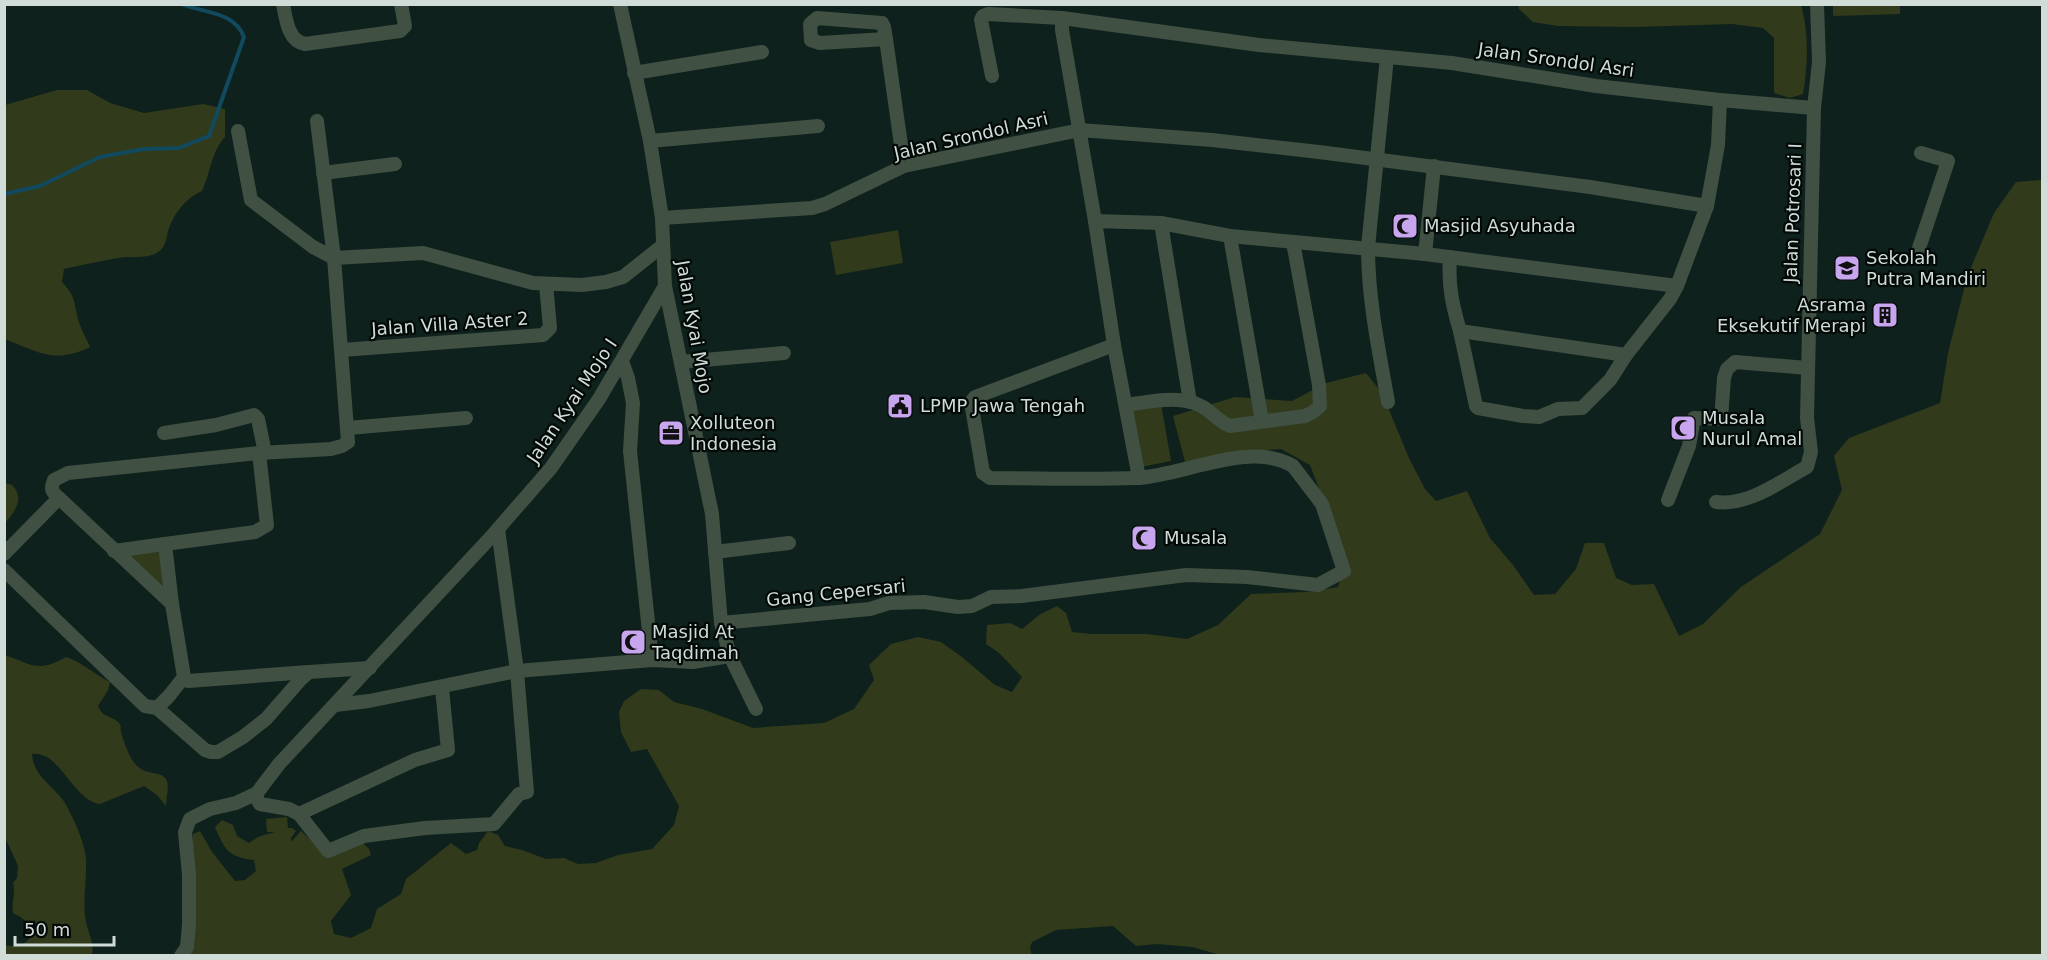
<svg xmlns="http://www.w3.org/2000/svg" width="2047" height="960" viewBox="0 0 2047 960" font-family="'DejaVu Sans',sans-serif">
  <rect width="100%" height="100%" fill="#0e211c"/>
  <g fill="#313a1a">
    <path d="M1518,5h283c8,27 7,61 2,89l-13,4 -16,-5v-55l-11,-10 -31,-4 -96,3 -78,-1 -25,-4 -14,-13z"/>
    <polygon points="1833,5 1900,5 1900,14 1833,16"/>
    <path d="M57,90h30l23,13 34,10 59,-9 22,5v28c-14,15 -14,35 -23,54 -15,6 -27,21 -33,37 -3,8 -2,19 -11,24 -12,8 -26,3 -40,6 -18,3 -36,7 -54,11l-2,13c16,17 11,23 18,43 3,8 7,15 10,22 -37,18 -52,4 -86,-8l1,-234z"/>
    <path d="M2042,180v775l-818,1 -32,-9 -35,-3 -21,2 -23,-20 -57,4 -24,12 -2,6 2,8h-846l7,-122 7,-3 12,21 23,29 10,-1 11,-9 -2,-11c-26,-3 -29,-10 -39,-33l7,-7 11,5 4,11 12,7 9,-6 17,-5h-8l-1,-13 21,-2 1,11h4l4,3 -5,7v4l10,-11 28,26 32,-16 8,8 2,6 -29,14 9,26 -20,26 3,13 17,4 20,-10 6,-19 24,-15 5,-15 45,-36 15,11 11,-4 2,-7 9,-12 10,4 7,11 17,4 24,9 18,-1 14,6 18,-1 22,-8 34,-6 22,-24 5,-19 -32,-57 -16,3 -10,-20 -2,-20 5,-11 17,-12 18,1 15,12 28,7 51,19 71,-5 30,-14 20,-29 -5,-15 22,-21 27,-7 23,5 21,15 33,28 17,7 10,-15 -23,-24 -13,-9 1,-19 23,-2 12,6 17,-14 18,-9 9,7 6,19 20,2h55l40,5 31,-14 33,-31 55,-2 32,-5 5,-17 -5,-32 -28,-73 -29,-16 -42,3 -54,10 -12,-46 62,-19 57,4 34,-18 40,-10 16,20 27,65 16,31 11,12 31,-10 23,47 23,27 21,30 21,-1 21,-25 9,-26h19l12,35 16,7 22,-1 25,52 24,-12 38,-37 79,-53 22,-44 -8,-34 15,-18 91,-35 8,-50 19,-76 27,-64 22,-31z"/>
    <polygon points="898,230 903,263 836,275 830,242"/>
    <polygon points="1161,404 1171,461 1141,467 1131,409"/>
    <path d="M5,483l7,2c13,13 3,27 -7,38z"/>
    <polygon points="162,552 164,587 128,554"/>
    <path d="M5,655c28,10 33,18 61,2 16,5 29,18 44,25l-2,8 -10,16c4,12 14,9 21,17 3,4 1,4 2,9 3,10 8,26 16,34 9,9 24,5 29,13 4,6 0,20 0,27l-9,-11 -13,-9 -44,18c-28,-4 -40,-54 -68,-50 1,22 22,32 33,49 8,14 20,40 21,56 1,19 -3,37 -1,56 1,15 10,26 7,40h-87v-10c11,3 21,0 27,-10 -1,-12 -9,-17 -19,-22 -2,-11 3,-20 0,-30l4,-5 1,-12 -13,-29z"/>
  </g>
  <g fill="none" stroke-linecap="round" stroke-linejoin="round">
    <path stroke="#11495e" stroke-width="4" d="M4,194l36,-8 60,-29 44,-8 35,-1 30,-12 35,-99c-10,-26 -41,-24 -63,-33"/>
    <g stroke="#405042" stroke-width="14">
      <path d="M283,4c3,15 5,37 22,40l95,-13 5,-5 -4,-22"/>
      <polyline points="620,4 650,141 662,218 665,286 712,514 721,623 730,656 756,709"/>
      <polyline points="1062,18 1062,30 1095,221 1114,345 1139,478"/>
      <polyline points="886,39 820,43 811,40 810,24 817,18 882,23 884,27 886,39 904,166"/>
      <path d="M1387,57l-19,190c0,53 11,104 20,155"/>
      <polyline points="634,73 762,52"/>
      <polyline points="992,76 981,20 983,16 988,14 1062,18 1259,45 1452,63 1596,86 1720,100 1814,108"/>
      <polyline points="317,121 334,258"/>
      <polyline points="238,131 251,200 313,247 334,258"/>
      <polyline points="650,141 818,126"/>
      <polyline points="323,173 395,164"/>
      <polyline points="662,218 812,208 825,204 904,166 1080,130 1212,140 1319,152 1590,187 1707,206 1718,145 1720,100"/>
      <polyline points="1095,221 1161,223 1230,236 1425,254 1434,166"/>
      <polyline points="1161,223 1190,402"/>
      <polyline points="1230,236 1262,421"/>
      <polyline points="1919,248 1948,161 1921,153"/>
      <polyline points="1425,254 1677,286 1707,206"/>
      <path d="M1450,257c-2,28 2,47 10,74l166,24 44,-56 7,-13"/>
      <polyline points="1460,331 1476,406 1478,408 1523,416 1539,417 1558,409 1582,408 1610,380 1626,355"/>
      <polyline points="342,350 543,335 550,328 546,284"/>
      <polyline points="622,361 628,378 633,403 630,451 652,660"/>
      <polyline points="681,362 784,353"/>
      <path d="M1126,405c24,-3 55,-11 77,2 10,6 16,15 27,19l75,-10 8,-4 7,-6 -1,-21 -26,-143"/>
      <polyline points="348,428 466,418"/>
      <polyline points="164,433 216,425 254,415 258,419 265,453"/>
      <path d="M259,453l8,72 -12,7 -90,12 7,60 -113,-106c-7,-6 -9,-9 -5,-18l14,-7 191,-20 72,-4 11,-3 6,-4 -14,-184 89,-5 110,30 49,2 24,-3 17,-5 39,-31"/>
      <polyline points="1668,500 1689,446 1694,418 1721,419 1724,378 1727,369 1735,362 1807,368"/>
      <path d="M1716,502c33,4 63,-20 91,-35l4,-15 -4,-34 7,-310 5,-46 -2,-58"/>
      <polyline points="114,551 165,544"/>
      <polyline points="715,552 789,543"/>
      <polyline points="4,554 59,498"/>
      <polyline points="4,570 145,706 157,708 169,696 184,677 172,604"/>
      <path d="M721,623l149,-14 19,-6 35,-1 34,5 14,-1 19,-9 31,-1 164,-21 61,2 71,8 26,-14 -22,-67 -29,-38c-42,-26 -111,10 -156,12 -49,2 -98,0 -147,0l-7,-5 -12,-71 4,-5 139,-52"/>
      <polyline points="184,677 188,681 309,672"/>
      <polyline points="335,705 369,701 517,671 652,660 693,662 730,656"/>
      <polyline points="157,708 205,750 211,752 218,752 243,737 266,719 301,679 309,672 370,668"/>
      <polyline points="257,793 257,799 260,804 289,809 299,814 328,851 364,836 425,828 494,824 519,794 527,792 517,671 498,529"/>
      <polyline points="299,814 415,760 448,750 442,688"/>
      <polyline points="181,956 187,947 189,924 189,875 185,832 190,819 210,809 236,803 257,793 279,764 491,537 551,468 599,399 665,286"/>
    </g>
  </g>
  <defs>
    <g id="mosque-square" transform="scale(1.35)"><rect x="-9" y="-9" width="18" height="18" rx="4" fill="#c7a6ef" stroke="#030907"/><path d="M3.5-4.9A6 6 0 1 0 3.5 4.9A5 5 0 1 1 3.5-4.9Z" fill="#111"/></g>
    <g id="school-square" transform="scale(1.35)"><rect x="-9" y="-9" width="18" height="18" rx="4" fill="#c7a6ef" stroke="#030907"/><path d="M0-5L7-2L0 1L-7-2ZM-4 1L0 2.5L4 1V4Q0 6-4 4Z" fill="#111"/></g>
    <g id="building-square" transform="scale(1.35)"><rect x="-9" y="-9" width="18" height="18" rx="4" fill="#c7a6ef" stroke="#030907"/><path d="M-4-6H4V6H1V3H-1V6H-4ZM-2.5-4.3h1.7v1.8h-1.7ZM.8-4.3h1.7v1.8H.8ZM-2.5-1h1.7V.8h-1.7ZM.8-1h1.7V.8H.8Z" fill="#111"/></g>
    <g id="civic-square" transform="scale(1.35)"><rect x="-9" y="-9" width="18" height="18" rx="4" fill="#c7a6ef" stroke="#030907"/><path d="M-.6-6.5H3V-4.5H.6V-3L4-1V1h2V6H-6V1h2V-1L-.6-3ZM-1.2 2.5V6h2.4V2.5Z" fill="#111"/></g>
    <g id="office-square" transform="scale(1.35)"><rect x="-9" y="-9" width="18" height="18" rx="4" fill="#c7a6ef" stroke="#030907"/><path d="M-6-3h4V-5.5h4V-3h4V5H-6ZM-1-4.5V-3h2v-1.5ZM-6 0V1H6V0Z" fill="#111"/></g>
  </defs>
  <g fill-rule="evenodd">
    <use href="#mosque-square" x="1405" y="226"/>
    <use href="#school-square" x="1847" y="268"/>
    <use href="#building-square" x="1885" y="315"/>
    <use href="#civic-square" x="900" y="406"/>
    <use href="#mosque-square" x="1683" y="428"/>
    <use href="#office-square" x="671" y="433"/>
    <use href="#mosque-square" x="1144" y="538"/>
    <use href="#mosque-square" x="633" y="642"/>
  </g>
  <g text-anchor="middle" stroke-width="4.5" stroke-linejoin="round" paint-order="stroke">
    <g font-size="18" fill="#d0dcd8" stroke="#030907">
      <text transform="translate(1556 60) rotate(8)" y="6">Jalan Srondol Asri</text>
      <text transform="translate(971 136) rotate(-13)" y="6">Jalan Srondol Asri</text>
      <text transform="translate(1793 213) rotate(-88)" y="6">Jalan Potrosari I</text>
      <text transform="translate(450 324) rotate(-4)" y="6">Jalan Villa Aster 2</text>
      <text transform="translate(694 327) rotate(80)" y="6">Jalan Kyai Mojo</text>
      <text transform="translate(572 401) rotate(-56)" y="6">Jalan Kyai Mojo I</text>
      <text transform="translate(836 593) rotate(-6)" y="6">Gang Cepersari</text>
    </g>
    <g font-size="18" fill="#d0dcd8" stroke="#030907" text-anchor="start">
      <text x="1424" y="232">Masjid Asyuhada</text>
      <text x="1866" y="264">Sekolah<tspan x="1866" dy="21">Putra Mandiri</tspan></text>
      <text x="1866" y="311" text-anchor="end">Asrama<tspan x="1866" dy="21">Eksekutif Merapi</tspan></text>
      <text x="920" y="412">LPMP Jawa Tengah</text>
      <text x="1702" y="424">Musala<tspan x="1702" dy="21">Nurul Amal</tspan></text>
      <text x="690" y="429">Xolluteon<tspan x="690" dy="21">Indonesia</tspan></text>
      <text x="1164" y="544">Musala</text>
      <text x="652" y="638">Masjid At<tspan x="652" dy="21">Taqdimah</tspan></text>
    </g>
  </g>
  <rect width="2047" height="960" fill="none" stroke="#d0dcd8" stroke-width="12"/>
  <path d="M15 936v9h99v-9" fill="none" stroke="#d0dcd8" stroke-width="3"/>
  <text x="24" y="936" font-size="18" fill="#d0dcd8" stroke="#030907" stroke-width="4.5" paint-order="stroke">50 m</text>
</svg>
